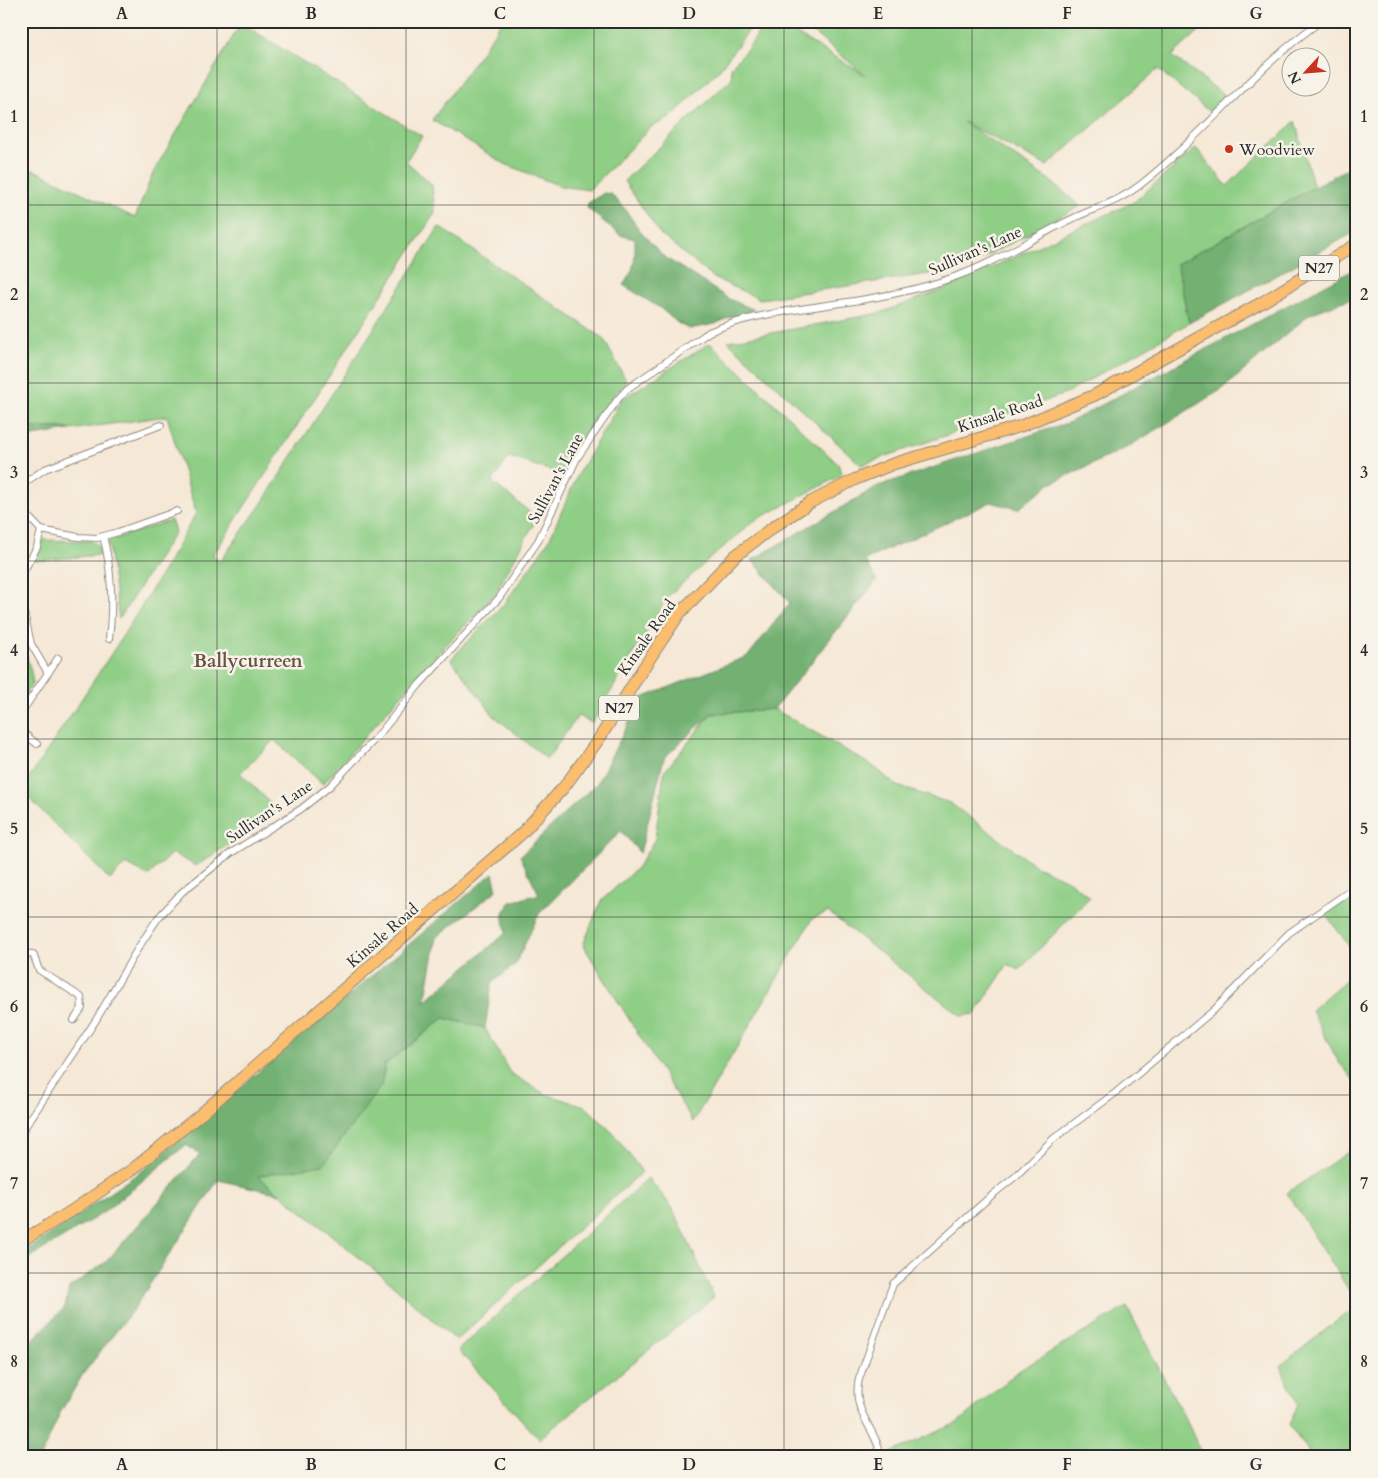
<svg xmlns="http://www.w3.org/2000/svg" width="1378" height="1478" viewBox="0 0 1378 1478" font-family="Cardo,serif">
  <rect width="100%" height="100%" fill="#f7f3e8"/>
  <filter id="ink" filterUnits="userSpaceOnUse"><feTurbulence type="fractalNoise" baseFrequency=".02" numOctaves="2"/><feDisplacementMap in="SourceGraphic" scale="10" xChannelSelector="R" yChannelSelector="G"/><feConvolveMatrix kernelMatrix="1 2 1 2 8 2 1 2 1" color-interpolation-filters="sRGB"/></filter>
  <filter id="wash" filterUnits="userSpaceOnUse"><feTurbulence type="fractalNoise" baseFrequency=".0096" numOctaves="4" result="noise"/><feDisplacementMap in="SourceGraphic" scale="20" xChannelSelector="R" yChannelSelector="G"/><feGaussianBlur stdDeviation="1.12" result="paint"/><feColorMatrix in="noise" values="0 0 0 0 0 0 0 0 0 0 0 0 0 0 0 0 0 1.4 0 .05"/><feComposite in="paint" operator="in"/></filter>
  <g filter="url(#wash)">
    <rect width="100%" height="100%" fill="#f6e8d6"/>
    <g fill="#8ece85" stroke="#5c7c58">
      <polygon points="502,21 756,21 718,71 670,118 651,127 589,190 560,186 505,164 432,120 481,53"/>
      <polygon points="766,21 775,21 865,75 799,21 1210,21 1172,56 1228,98 1213,115 1158,69 1047,166 963,122 1048,179 1080,206 962,269 760,299 714,278 661,235 624,181 732,78 731,67 749,47"/>
      <path d="M241,23l181,113 -16,25 26,24 3,28 -222,342 7,7 42,-59 177,-276 164,111 24,44c-28,26 -47,59 -66,92l-52,-17 -17,25 45,36 -42,76 -61,64 -111,126 -49,-44 -34,33 39,38 -83,55 -24,-13 -24,23 -22,-12 -16,16 -89,-90c60,-91 123,-181 175,-277l-29,-97 -97,14 -8,-2h-41v-253l13,-5 101,48 19,-47z"/>
      <path d="M1295,121l19,66 -137,77 12,59 -124,71 -204,71 -133,-124 152,-28 67,-25 187,-86 62,-54 31,38c22,-22 46,-42 68,-65z"/>
      <polygon points="710,343 838,464 842,475 752,522 668,596 592,723 578,716 547,759 494,716 451,659 504,604 548,542 579,472 622,399"/>
      <polygon points="171,520 175,532 119,619 108,541"/>
      <polygon points="43,540 91,541 98,545 100,555 36,561"/>
      <path d="M21,635c3,16 10,31 12,48l-12,16z"/>
      <polygon points="774,709 873,766 897,786 950,803 1036,866 1068,880 1090,897 1019,970 1008,964 975,1014 961,1016 828,912 812,919 693,1122 583,945 601,901 638,867 655,839 664,772 711,714"/>
      <polygon points="1357,892 1357,957 1325,913"/>
      <polygon points="1357,970 1357,1084 1338,1061 1311,1010"/>
      <polygon points="444,1018 485,1028 510,1073 545,1094 585,1106 613,1133 642,1172 456,1340 387,1280 258,1176 381,1086 385,1065"/>
      <polygon points="1357,1146 1357,1303 1287,1193"/>
      <polygon points="648,1178 672,1207 714,1297 539,1439 458,1350"/>
      <polygon points="1127,1307 1190,1428 1203,1457 887,1457 886,1455 957,1423 1020,1370"/>
      <polygon points="1357,1308 1357,1457 1312,1457 1289,1425 1298,1404 1280,1366 1343,1316"/>
    </g>
    <g fill="#72b172" stroke="#4e6e4e">
      <polygon points="1357,163 1357,231 1189,323 1177,264"/>
      <path d="M604,193l7,1 14,15 15,22 23,25 66,43 26,11 -27,8 -13,6 -26,5 -10,-5 -19,-16 -37,-23c13,-17 12,-26 12,-46l-15,-4 -33,-27 1,-5z"/>
      <polygon points="1357,268 1357,296 1310,314 1224,388 1128,447 1050,484 1018,509 991,502 865,560 877,580 774,709 711,714 664,758 640,853 621,831 539,914 515,965 492,983 485,1028 444,1018 385,1064 381,1086 323,1165 258,1176 280,1194 218,1180 135,1307 83,1374 60,1413 41,1457 21,1457 21,1351 65,1307 69,1288 106,1262 200,1154 186,1145 103,1213 21,1263 21,1254 143,1170 493,873 497,890 437,937 425,1001 506,933 503,912 511,902 539,894 520,856 597,783 642,698 748,656 790,603 752,560 878,486 1070,422"/>
      <polygon points="21,428 60,428 70,430 21,438"/>
    </g>
  </g>
  <g filter="url(#ink)">
    <g fill="none" stroke-linecap="round" stroke-linejoin="round">
      <g stroke="#908a80" stroke-width="8">
        <g id="street">
          <polyline points="21,485 45,469 161,425"/>
          <polyline points="21,509 41,530 78,537 97,538 118,532 177,511"/>
          <path d="M103,536c9,34 10,69 6,103"/>
          <polyline points="21,576 37,547 41,530"/>
          <polyline points="21,599 31,644 48,673"/>
          <polyline points="21,713 58,658"/>
          <polyline points="21,731 37,744"/>
          <polyline points="21,953 33,954 39,970 81,997 82,1008 74,1020"/>
          <path d="M21,1133l75,-113 42,-72 20,-30 24,-26 49,-39 70,-44 29,-23 47,-49 42,-52 80,-87 39,-57 39,-83 41,-59 9,-10 82,-57c41,-18 88,-22 132,-29 42,-6 84,-14 124,-30 39,-15 74,-39 111,-56 22,-10 44,-16 64,-32 64,-50 114,-117 181,-164"/>
          <path d="M875,1457l4,-9c-9,-26 -27,-39 -20,-69l34,-95 98,-88 25,-20 37,-37 61,-45 100,-84 75,-77 68,-47"/>
        </g>
      </g>
      <g stroke="#908a80" stroke-width="13">
        <polyline id="highway" points="21,1241 70,1212 133,1169 201,1114 522,833 564,787 599,739 644,667 680,613 735,556 772,528 811,502 856,479 893,464 1021,426 1095,395 1261,303 1357,244"/>
      </g>
      <use href="#street" stroke="#fff" stroke-width="6"/>
      <use href="#highway" stroke="#fbbd6e" stroke-width="11"/>
    </g>
  </g>
  <path fill="none" stroke="#2b2b2b" stroke-width="1" stroke-opacity="0.55" d="M217,21v1436M406,21v1436M594,21v1436M784,21v1436M972,21v1436M1162,21v1436M21,205h1336M21,383h1336M21,561h1336M21,739h1336M21,917h1336M21,1095h1336M21,1273h1336"/>
  <circle fill="#c8321e" stroke="#f7f3e8" stroke-width="2" cx="1229" cy="149" r="5"/>
  <g text-anchor="middle" stroke-width="5" stroke-linejoin="round" paint-order="stroke">
    <g fill="#f7f3e8" stroke="#686764" stroke-width="1">
      <rect x="1299" y="255.5" width="40" height="25" rx="4"/>
      <rect x="599" y="695.5" width="40" height="25" rx="4"/>
    </g>
    <g font-size="15" font-weight="bold" fill="#2b2b2b">
      <text x="1319" y="273">N27</text>
      <text x="619" y="713">N27</text>
    </g>
    <g font-size="16" fill="#2b2b2b" stroke="#f7f3e8" text-anchor="start">
      <text x="1239" y="155">Woodview</text>
    </g>
    <g font-size="16" fill="#2b2b2b" stroke="#f7f3e8">
      <text transform="translate(975 250) rotate(-24)" y="6">Sullivan's Lane</text>
      <text transform="translate(1000 413) rotate(-18)" y="6">Kinsale Road</text>
      <text transform="translate(555 478) rotate(-62)" y="6">Sullivan's Lane</text>
      <text transform="translate(646 637) rotate(-55)" y="6">Kinsale Road</text>
      <text transform="translate(269 811) rotate(-34)" y="6">Sullivan's Lane</text>
      <text transform="translate(382 935) rotate(-41)" y="6">Kinsale Road</text>
    </g>
    <g font-size="19" font-weight="bold" fill="#685345" stroke="#f7f3e8">
      <text x="248" y="667">Ballycurreen</text>
    </g>
  </g>
  <rect width="1378" height="1478" fill="none" stroke="#f7f3e8" stroke-width="55"/>
  <g transform="translate(1306 72) rotate(244)"><circle r="24" fill="#f7f3e8" stroke="#a5a39c"/>
  <path d="M0-4L9 19L0 12L-9 19Z" fill="#c8321e"/>
  <text y="-8" font-size="14" font-weight="bold" text-anchor="middle" fill="#2b2b2b">N</text>
  </g>
  <rect x="28" y="28" width="1322" height="1422" fill="none" stroke="#2b2b2b" stroke-width="2"/>
  <g font-size="16" text-anchor="middle" font-weight="bold" fill="#2b2b2b">
    <text x="122" y="19">A</text>
    <text x="311" y="19">B</text>
    <text x="500" y="19">C</text>
    <text x="689" y="19">D</text>
    <text x="878" y="19">E</text>
    <text x="1067" y="19">F</text>
    <text x="1256" y="19">G</text>
    <text x="14" y="122">1</text>
    <text x="1364" y="122">1</text>
    <text x="14" y="300">2</text>
    <text x="1364" y="300">2</text>
    <text x="14" y="478">3</text>
    <text x="1364" y="478">3</text>
    <text x="14" y="656">4</text>
    <text x="1364" y="656">4</text>
    <text x="14" y="834">5</text>
    <text x="1364" y="834">5</text>
    <text x="14" y="1012">6</text>
    <text x="1364" y="1012">6</text>
    <text x="14" y="1189">7</text>
    <text x="1364" y="1189">7</text>
    <text x="14" y="1367">8</text>
    <text x="1364" y="1367">8</text>
    <text x="122" y="1470">A</text>
    <text x="311" y="1470">B</text>
    <text x="500" y="1470">C</text>
    <text x="689" y="1470">D</text>
    <text x="878" y="1470">E</text>
    <text x="1067" y="1470">F</text>
    <text x="1256" y="1470">G</text>
  </g>
</svg>
